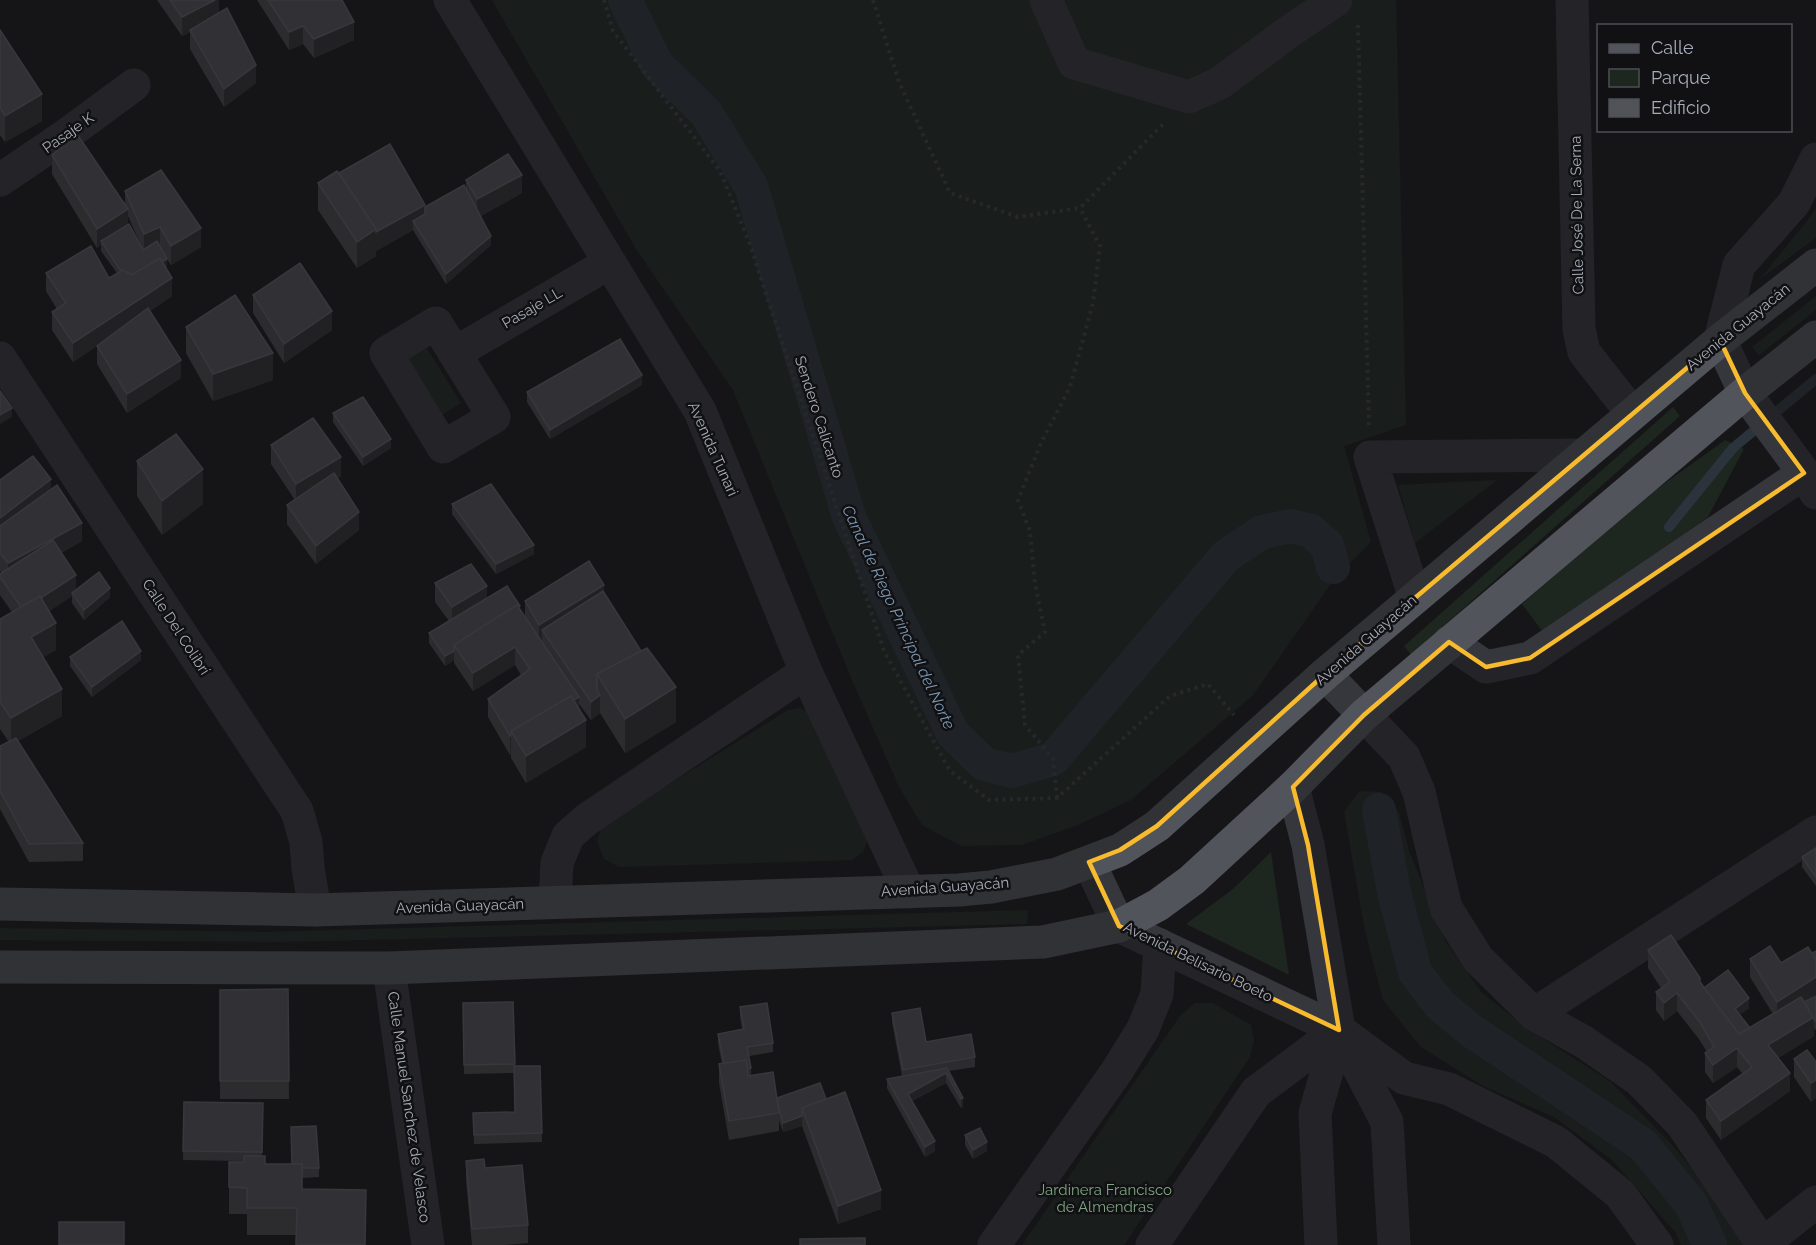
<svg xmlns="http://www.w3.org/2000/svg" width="1816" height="1245" font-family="Raleway,sans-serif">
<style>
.green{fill:#1d261f}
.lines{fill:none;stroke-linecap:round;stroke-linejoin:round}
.stream{stroke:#2b343c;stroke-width:10}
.canal{stroke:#2b343c;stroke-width:34}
.path{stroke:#3c3e44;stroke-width:4;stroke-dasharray:3 4.5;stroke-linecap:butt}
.minor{stroke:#36373d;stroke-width:33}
.major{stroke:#52545c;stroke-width:33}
.wall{fill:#47484d;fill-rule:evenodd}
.shaded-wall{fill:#2f3033}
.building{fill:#525359;stroke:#5f6168;stroke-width:1.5}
.marked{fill:none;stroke:#f8bb2e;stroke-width:4.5;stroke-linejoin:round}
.labels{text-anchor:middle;stroke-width:5;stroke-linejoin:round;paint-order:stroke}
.street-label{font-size:15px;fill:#a7acb8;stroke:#111113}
.park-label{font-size:15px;fill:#7ea481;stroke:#111113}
.water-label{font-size:16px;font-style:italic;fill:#7d98b4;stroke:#111113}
</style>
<rect width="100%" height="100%" fill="#161618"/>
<g class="green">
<path d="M 492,0 L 1396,0 L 1406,425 L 1344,446 L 1371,542 L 1335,578 L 1253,695 L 1131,800 L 1078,825 L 1022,845 L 961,846 L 922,825 L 899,787 L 849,673 L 733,390 L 636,249 Z"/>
<path d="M 1816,208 L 1816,238 L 1761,278 L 1810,217 Z"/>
<path d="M 1816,296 L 1816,310 L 1759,355 L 1752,347 Z"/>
<path d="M 426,347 L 461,403 L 440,416 L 405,360 Z"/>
<path d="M 1673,407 L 1680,416 L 1411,655 L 1404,646 Z"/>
<path d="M 1725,440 L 1744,449 L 1708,517 L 1672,549 L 1542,631 L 1522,604 L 1643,499 Z"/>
<path d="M 1497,480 L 1415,543 L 1398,485 Z"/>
<path d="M 800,708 L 810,713 L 868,839 L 863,852 L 852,860 L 619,867 L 604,859 L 597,841 L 602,826 L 788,710 Z"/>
<path d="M 1360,791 L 1381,792 L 1399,812 L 1409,851 L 1446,942 L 1482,993 L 1528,1029 L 1611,1082 L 1673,1146 L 1722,1204 L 1743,1245 L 1681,1245 L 1676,1233 L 1612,1160 L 1554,1117 L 1483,1086 L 1421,1047 L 1383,1000 L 1365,931 L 1344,812 Z"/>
<path d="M 1271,852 L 1289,975 L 1186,924 L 1233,889 Z"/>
<path d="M 1028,910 L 1027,924 L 279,942 L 0,940 L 0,928 L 266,932 Z"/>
<path d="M 1195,1003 L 1213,1003 L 1251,1025 L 1254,1040 L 1250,1057 L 1124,1245 L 1022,1245 L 1180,1016 Z"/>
</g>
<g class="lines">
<path class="stream" d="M 1669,527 L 1733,448 L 1816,379"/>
<g class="canal">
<path d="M 625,0 L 657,65 L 706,113 L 751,186 L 849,517 L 953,734 L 984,764 L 1012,771 L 1053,759 L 1226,556 L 1262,532 L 1291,526 L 1311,531 L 1327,545 L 1333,567"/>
<path d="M 1379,810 L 1394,892 L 1415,972 L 1440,1005 L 1473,1032 L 1643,1145 L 1691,1204 L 1710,1245"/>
</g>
<g class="path">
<path d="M 604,0 L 613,31 L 720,171 L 749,242 L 884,651 L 950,771 L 989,800 L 1057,798 L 1170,696 L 1208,684 L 1234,715"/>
<path d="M 873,0 L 899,82 L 950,193 L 1018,217 L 1080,208 L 1163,124"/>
<path d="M 1358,25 L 1369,425"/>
<path d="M 1057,798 L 1053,759 L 1025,725 L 1018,655 L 1045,632 L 1035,584 L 1030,531 L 1018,500 L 1041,443 L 1070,387 L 1093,303 L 1100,246 L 1080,208"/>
</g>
<g class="minor">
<path d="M 450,0 L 700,411 L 806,672 L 909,892"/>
<path d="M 1046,0 L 1074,63 L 1189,97 L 1220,83 L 1290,31 L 1336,0"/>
<path d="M 1572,0 L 1579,329 L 1584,352 L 1632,413"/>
<path d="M 1816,159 L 1794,203 L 1739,265 L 1720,340 L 1745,393 L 1804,473 L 1816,493"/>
<path d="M 0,180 L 62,138 L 134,85"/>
<path d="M 436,323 L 494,417 L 443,447 L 386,353 Z"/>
<path d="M 455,353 L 609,263"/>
<path d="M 0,358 L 297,811 L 306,842 L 308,868 L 315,910"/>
<path d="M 1415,598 L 1370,457 L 1584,455"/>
<path d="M 1449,642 L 1486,667 L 1530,658 L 1804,473"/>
<path d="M 1325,674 L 1404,757 L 1419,792 L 1446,908 L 1478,959 L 1534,1014 L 1584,1042 L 1639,1080 L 1682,1124 L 1763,1245"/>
<path d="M 1293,787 L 1308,845 L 1339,1030 L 1387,1122 L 1394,1245"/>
<path d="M 1089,862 L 1119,926 L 1339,1030 L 1404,1078 L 1449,1089 L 1556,1142 L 1620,1194 L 1657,1245"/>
<path d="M 555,902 L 557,863 L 568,836 L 586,820 L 806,672"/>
<path d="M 389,968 L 428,1245"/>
<path d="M 1534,1014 L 1816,832"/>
<path d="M 1763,1244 L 1816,1202"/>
<path d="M 994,1245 L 1117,1071 L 1143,1029 L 1157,994 L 1160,945"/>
<path d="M 1152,1245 L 1256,1092 L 1339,1030"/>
<path d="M 1321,1245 L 1315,1113 L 1339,1030"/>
</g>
<g class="major">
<path d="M 0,904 L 315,910 L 959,890 L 991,887 L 1057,874 L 1120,850 L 1157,826 L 1325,674 L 1720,340 L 1816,265"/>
<path d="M 0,967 L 389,968 L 1043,942 L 1119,926 L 1158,905 L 1192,880 L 1293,787 L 1364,715 L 1745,393 L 1816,337"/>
</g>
</g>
<g class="wall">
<path d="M 157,0 L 219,0 L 219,13 L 256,83 L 224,107 L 190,49 L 190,32 L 182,36 Z"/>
<path d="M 257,0 L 342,0 L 354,40 L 314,58 L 303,44 L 289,50 Z"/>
<path d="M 0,30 L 42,121 L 5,142 L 0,135 Z"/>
<path d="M 52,155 L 125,205 L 125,191 L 201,247 L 171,265 L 167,259 L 167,269 L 172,296 L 150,311 L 181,378 L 127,413 L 97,364 L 97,346 L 98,345 L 73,362 L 52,330 L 52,312 L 57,309 L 46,291 L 46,273 L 109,278 L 117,273 L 101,251 L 101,245 L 97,248 L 52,174 ZM 128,216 L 143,250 L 128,224 Z"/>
<path d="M 339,173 L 425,207 L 466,189 L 466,180 L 522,193 L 481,216 L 491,245 L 446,284 L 413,230 L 376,251 L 376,256 L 357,268 L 318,210 L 318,183 Z"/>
<path d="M 253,295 L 332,330 L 284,363 L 253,313 Z"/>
<path d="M 186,327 L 273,380 L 213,401 L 186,353 Z"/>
<path d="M 642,385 L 550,439 L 527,402 L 527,392 Z"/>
<path d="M 333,413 L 391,448 L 363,466 L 333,422 Z"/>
<path d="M 271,445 L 341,476 L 337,478 L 359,530 L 316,564 L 287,524 L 287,505 L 295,500 L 271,464 Z"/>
<path d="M 137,461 L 203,504 L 162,535 L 137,496 Z"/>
<path d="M 0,480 L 51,490 L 82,541 L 61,553 L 76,590 L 110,597 L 84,620 L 72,603 L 72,596 L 49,611 L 56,650 L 43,657 L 62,716 L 18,741 L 83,843 L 83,861 L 29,862 L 0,809 L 0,746 L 9,742 L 0,729 L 0,619 L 12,612 L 0,595 L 0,574 L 2,573 L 0,571 Z"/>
<path d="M 452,504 L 534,554 L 496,574 L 452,514 Z"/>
<path d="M 435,583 L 520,609 L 525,617 L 525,601 L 604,592 L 676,722 L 625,753 L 600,713 L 591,720 L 579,704 L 579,710 L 586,747 L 526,783 L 511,758 L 511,754 L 510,755 L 488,717 L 488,699 L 521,675 L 515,665 L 473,691 L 454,663 L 454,660 L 445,666 L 429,643 L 429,633 L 449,621 L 435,602 Z"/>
<path d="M 70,657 L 141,660 L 92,697 L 70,666 Z"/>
<path d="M 1816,848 L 1816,886 L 1802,867 L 1802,857 Z"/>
<path d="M 1648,950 L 1700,982 L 1704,988 L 1749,1008 L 1739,1015 L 1750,1028 L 1773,1014 L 1750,977 L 1750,959 L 1805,1002 L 1816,996 L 1816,1029 L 1815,1030 L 1814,1028 L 1814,1036 L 1778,1058 L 1790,1091 L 1721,1140 L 1706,1118 L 1706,1100 L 1743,1074 L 1737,1067 L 1713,1083 L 1705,1072 L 1705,1053 L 1707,1052 L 1699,1039 L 1677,1011 L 1664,1021 L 1656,1010 L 1656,992 L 1661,988 L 1648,968 Z"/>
<path d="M 288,989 L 289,1099 L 220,1099 L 220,990 Z"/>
<path d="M 513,1002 L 515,1066 L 540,1066 L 542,1142 L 474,1144 L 473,1113 L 515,1112 L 514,1073 L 464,1074 L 463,1003 Z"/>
<path d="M 740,1007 L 773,1043 L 773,1052 L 749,1056 L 751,1068 L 751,1076 L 777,1098 L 826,1099 L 881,1209 L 838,1224 L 802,1126 L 783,1132 L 779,1120 L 779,1131 L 729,1140 L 719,1083 L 719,1064 L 722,1064 L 718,1043 L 718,1034 L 742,1029 L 740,1016 Z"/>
<path d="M 892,1013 L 926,1042 L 975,1057 L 975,1067 L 949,1071 L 963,1098 L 963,1107 L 961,1108 L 946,1083 L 912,1101 L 935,1151 L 925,1157 L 887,1088 L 887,1079 L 902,1076 L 892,1022 Z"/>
<path d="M 1794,1059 L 1816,1062 L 1816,1098 L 1811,1102 L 1794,1077 Z"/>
<path d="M 184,1102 L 263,1103 L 262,1156 L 265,1164 L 319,1168 L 319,1177 L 302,1178 L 296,1235 L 247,1235 L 247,1214 L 229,1214 L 229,1162 L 244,1162 L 244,1161 L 183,1160 Z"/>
<path d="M 965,1135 L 987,1151 L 973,1159 L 965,1145 Z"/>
<path d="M 466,1161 L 485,1168 L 528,1225 L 528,1243 L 505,1245 L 472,1245 L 466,1180 Z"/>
</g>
<g class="shaded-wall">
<path d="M 215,0 L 219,0 L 219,16 L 190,30 L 190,32 L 182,36 L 182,17 Z"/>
<path d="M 354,22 L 354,40 L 314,58 L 314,39 Z"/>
<path d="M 303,26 L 303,44 L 289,50 L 289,32 Z"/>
<path d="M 256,65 L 256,83 L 224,107 L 224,89 Z"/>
<path d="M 42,94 L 42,121 L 5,142 L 5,116 Z"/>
<path d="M 522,175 L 522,193 L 477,218 L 477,199 Z"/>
<path d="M 425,205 L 425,223 L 413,221 L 413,230 L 376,251 L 376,256 L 357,268 L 357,242 L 376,229 Z"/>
<path d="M 128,209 L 128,228 L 101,241 L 101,245 L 97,248 L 97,229 Z"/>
<path d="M 160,227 L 160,246 L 144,252 L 144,234 Z"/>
<path d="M 201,228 L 201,247 L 171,265 L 171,246 Z"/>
<path d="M 491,236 L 491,245 L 446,284 L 446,274 Z"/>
<path d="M 167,259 L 167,268 L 129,291 L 129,282 Z"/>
<path d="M 172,278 L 172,296 L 73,362 L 73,343 Z"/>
<path d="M 332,311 L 332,330 L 284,363 L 284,344 Z"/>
<path d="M 273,353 L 273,380 L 213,401 L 213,374 Z"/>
<path d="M 181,360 L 181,378 L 127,413 L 127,394 Z"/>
<path d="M 642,375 L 642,385 L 550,439 L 550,430 Z"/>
<path d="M 12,408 L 12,417 L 0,424 L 0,415 Z"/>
<path d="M 391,439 L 391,448 L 363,466 L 363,457 Z"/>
<path d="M 341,457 L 341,476 L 296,502 L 296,484 Z"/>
<path d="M 203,469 L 203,504 L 162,535 L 162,501 Z"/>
<path d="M 51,479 L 51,497 L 0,536 L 0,518 Z"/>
<path d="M 359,512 L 359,530 L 316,564 L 316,546 Z"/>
<path d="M 82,523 L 82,541 L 8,581 L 8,563 Z"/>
<path d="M 534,545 L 534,554 L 496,574 L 496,564 Z"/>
<path d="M 76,575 L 76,593 L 72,593 L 72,596 L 23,629 L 23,610 Z"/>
<path d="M 604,585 L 604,603 L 542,630 L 542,642 L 539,644 L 539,625 Z"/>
<path d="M 487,586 L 487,604 L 452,626 L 452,607 Z"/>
<path d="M 110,588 L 110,597 L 84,620 L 84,610 Z"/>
<path d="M 56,623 L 56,650 L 31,664 L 31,637 Z"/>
<path d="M 515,647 L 515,665 L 473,691 L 473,673 Z"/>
<path d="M 141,651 L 141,660 L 92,697 L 92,687 Z"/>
<path d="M 454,651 L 454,660 L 445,666 L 445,656 Z"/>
<path d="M 676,687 L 676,722 L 625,753 L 625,719 Z"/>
<path d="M 62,689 L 62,716 L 11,745 L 11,718 Z"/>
<path d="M 600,695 L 600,713 L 591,720 L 591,702 Z"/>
<path d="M 579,697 L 579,715 L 513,734 Z"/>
<path d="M 586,720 L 586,747 L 526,783 L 526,756 Z"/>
<path d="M 511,735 L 511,754 L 510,755 L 510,736 Z"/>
<path d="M 1816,977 L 1816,995 L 1777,1020 L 1777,1002 Z"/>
<path d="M 1677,993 L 1677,1011 L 1664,1021 L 1664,1003 Z"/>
<path d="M 1749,998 L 1749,1008 L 1735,1018 L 1735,1009 Z"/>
<path d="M 1814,1017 L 1814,1036 L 1768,1064 L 1768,1045 Z"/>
<path d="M 1737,1048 L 1737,1067 L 1713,1083 L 1713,1065 Z"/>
<path d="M 946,1073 L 946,1083 L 908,1103 L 908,1094 Z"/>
<path d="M 1790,1073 L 1790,1091 L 1721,1140 L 1721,1121 Z"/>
<path d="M 1816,1080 L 1816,1098 L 1811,1102 L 1811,1083 Z"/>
<path d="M 963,1098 L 963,1107 L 961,1108 L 961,1099 Z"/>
<path d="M 802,1116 L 802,1126 L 783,1132 L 783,1123 Z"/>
<path d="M 935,1141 L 935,1151 L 925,1157 L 925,1147 Z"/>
<path d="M 987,1142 L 987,1151 L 973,1159 L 973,1150 Z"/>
<path d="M 881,1190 L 881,1209 L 838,1224 L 838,1206 Z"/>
</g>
<g class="building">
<path d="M 170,0 L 215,0 L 182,17 Z"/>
<path d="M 268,0 L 342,0 L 354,22 L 314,39 L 303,26 L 289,32 Z"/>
<path d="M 227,8 L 256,65 L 224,89 L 190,30 Z"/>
<path d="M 0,30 L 42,94 L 5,116 L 0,108 Z"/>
<path d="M 77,134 L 128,209 L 97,229 L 52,155 Z"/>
<path d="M 390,144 L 425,205 L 376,232 L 376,229 L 339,173 Z"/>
<path d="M 508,154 L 522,175 L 477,199 L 466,180 Z"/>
<path d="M 161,170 L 201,228 L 171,246 L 160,227 L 144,234 L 125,191 Z"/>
<path d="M 337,171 L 376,229 L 357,242 L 318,183 Z"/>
<path d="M 464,185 L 491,236 L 446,274 L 413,221 L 425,214 L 425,207 Z"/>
<path d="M 129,224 L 143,250 L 157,241 L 167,259 L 162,262 L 160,258 L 132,275 L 123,270 L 121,271 L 101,241 Z"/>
<path d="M 91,246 L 109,278 L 123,270 L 132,275 L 160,258 L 172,278 L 73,343 L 52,312 L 66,303 L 46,273 Z"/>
<path d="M 300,263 L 332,311 L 284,344 L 253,295 Z"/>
<path d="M 235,295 L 273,353 L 213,374 L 186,327 Z"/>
<path d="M 148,308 L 181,360 L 127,394 L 97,346 Z"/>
<path d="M 620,339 L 642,375 L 550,430 L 527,392 Z"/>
<path d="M 0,391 L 12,408 L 0,415 Z"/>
<path d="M 363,397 L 391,439 L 363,457 L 333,413 Z"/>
<path d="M 313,418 L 341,457 L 296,484 L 271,445 Z"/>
<path d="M 176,434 L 203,469 L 162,501 L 137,461 Z"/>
<path d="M 33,456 L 51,479 L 0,518 L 0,480 Z"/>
<path d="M 334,473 L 359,512 L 316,546 L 287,505 Z"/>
<path d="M 491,484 L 534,545 L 496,564 L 452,504 Z"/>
<path d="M 57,485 L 82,523 L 8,563 L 0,553 L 0,526 Z"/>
<path d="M 53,540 L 76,575 L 41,598 L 40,596 L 21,607 L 0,577 L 0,574 Z"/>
<path d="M 589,561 L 604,585 L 539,625 L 525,601 Z"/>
<path d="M 471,564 L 487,586 L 452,607 L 435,583 Z"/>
<path d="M 99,572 L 110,588 L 84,610 L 72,593 Z"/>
<path d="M 507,586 L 520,606 L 519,607 L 517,605 L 454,645 L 454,651 L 445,656 L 429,633 Z"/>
<path d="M 603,591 L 641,651 L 597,674 L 597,691 L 600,695 L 591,702 L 542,630 Z"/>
<path d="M 40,596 L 56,623 L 31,637 L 62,689 L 11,718 L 0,702 L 0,619 Z"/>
<path d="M 517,605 L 579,697 L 574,700 L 571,696 L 511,731 L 511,735 L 510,736 L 488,699 L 530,669 L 515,647 L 473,673 L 454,645 Z"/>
<path d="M 122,621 L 141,651 L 92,687 L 70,657 Z"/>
<path d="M 647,648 L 676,687 L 625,719 L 597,674 Z"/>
<path d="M 571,696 L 586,720 L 526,756 L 511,731 Z"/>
<path d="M 16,738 L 83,843 L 29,844 L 0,791 L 0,746 Z"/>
<path d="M 1816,848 L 1816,877 L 1802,857 Z"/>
<path d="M 1671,935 L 1700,978 L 1700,982 L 1739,1034 L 1801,997 L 1814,1017 L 1768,1045 L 1790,1073 L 1721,1121 L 1706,1100 L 1752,1067 L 1737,1048 L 1713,1065 L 1705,1053 L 1714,1047 L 1699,1021 L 1677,993 L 1664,1003 L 1656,992 L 1670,982 L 1648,950 Z"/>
<path d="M 1770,946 L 1781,963 L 1808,947 L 1816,960 L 1816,977 L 1777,1002 L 1750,959 Z"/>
<path d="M 1816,951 L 1816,960 L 1812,953 Z"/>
<path d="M 1728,970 L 1749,998 L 1735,1009 L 1750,1028 L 1739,1034 L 1704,988 Z"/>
<path d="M 288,989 L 289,1081 L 220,1081 L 220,990 Z"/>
<path d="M 1816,996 L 1816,1020 L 1815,1021 L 1804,1002 Z"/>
<path d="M 513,1002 L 515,1064 L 464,1065 L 463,1003 Z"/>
<path d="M 767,1003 L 773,1043 L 747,1047 L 751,1068 L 747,1069 L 746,1060 L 724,1064 L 718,1034 L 744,1029 L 740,1007 Z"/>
<path d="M 920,1008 L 926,1042 L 971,1034 L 975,1057 L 903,1070 L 892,1013 Z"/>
<path d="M 1807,1050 L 1816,1062 L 1816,1080 L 1811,1083 L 1794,1059 Z"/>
<path d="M 746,1060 L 748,1076 L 773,1072 L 779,1113 L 729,1121 L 719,1064 Z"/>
<path d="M 514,1066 L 540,1066 L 542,1133 L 474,1135 L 473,1113 L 515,1112 Z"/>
<path d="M 947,1068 L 963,1098 L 961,1099 L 946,1073 L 908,1094 L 935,1141 L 925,1147 L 887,1079 Z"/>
<path d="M 820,1083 L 826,1099 L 802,1108 L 802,1116 L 783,1123 L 779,1109 L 777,1098 Z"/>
<path d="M 845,1092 L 881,1190 L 838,1206 L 802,1108 Z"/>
<path d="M 184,1102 L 263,1103 L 262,1152 L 183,1151 Z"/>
<path d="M 316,1126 L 319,1168 L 302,1168 L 302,1164 L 292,1164 L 291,1127 Z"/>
<path d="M 980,1128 L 987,1142 L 973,1150 L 965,1135 Z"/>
<path d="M 244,1156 L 265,1156 L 265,1164 L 302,1164 L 302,1189 L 366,1190 L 365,1245 L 296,1245 L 297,1208 L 247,1208 L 247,1188 L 229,1187 L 229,1162 L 244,1162 Z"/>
<path d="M 484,1159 L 485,1168 L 522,1165 L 528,1225 L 472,1229 L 466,1161 Z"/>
<rect x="59" y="1222" width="65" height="23"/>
<path d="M 865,1238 L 865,1245 L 800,1245 L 800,1239 Z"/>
</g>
<path d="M0 0H1816V1245H0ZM 1720,340 L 1745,393 L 1804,473 L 1530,658 L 1486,667 L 1449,642 L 1364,715 L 1293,787 L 1308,845 L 1339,1030 L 1119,926 L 1089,862 L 1120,850 L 1157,826 L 1325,674 Z" fill="#161618" fill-opacity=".55" fill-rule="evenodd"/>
<path class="marked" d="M 1720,340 L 1745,393 L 1804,473 L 1530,658 L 1486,667 L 1449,642 L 1364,715 L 1293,787 L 1308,845 L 1339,1030 L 1119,926 L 1089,862 L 1120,850 L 1157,826 L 1325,674 Z"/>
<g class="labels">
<g class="street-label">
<text transform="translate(68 133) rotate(-35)" y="5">Pasaje K</text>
<text transform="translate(1577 215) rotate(-91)" y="5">Calle José De La Serna</text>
<text transform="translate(532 308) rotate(-30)" y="5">Pasaje LL</text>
<text transform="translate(1738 327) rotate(-39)" y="5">Avenida Guayacán</text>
<text transform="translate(819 417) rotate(72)" y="5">Sendero Calicanto</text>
<text transform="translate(713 449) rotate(66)" y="5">Avenida Tunari</text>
<text transform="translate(176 627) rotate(57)" y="5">Calle Del Colibrí</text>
<text transform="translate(1366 640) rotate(-41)" y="5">Avenida Guayacán</text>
<text transform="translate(945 887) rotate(-4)" y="5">Avenida Guayacán</text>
<text transform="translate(460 906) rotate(-2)" y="5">Avenida Guayacán</text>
<text transform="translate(1198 962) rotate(26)" y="5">Avenida Belisario Boeto</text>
<text transform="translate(409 1107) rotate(82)" y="5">Calle Manuel Sanchez de Velasco</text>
</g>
<g class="park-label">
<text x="1105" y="1195">Jardinera Francisco<tspan x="1105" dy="17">de Almendras</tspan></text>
</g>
<g class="water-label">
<text transform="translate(899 617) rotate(65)" y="6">Canal de Riego Principal del Norte</text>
</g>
</g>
<rect x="1597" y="24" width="195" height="108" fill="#111113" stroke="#4d4f55" stroke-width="1.5"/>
<rect x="1609" y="44" width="30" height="9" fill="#52545c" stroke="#4d4f55" stroke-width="1.5"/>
<text x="1651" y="54" font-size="18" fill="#a7acb8">Calle</text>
<rect x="1609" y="69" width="30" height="18" fill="#1d261f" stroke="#4d4f55" stroke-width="1.5"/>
<text x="1651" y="84" font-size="18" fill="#a7acb8">Parque</text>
<rect x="1609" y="99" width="30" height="18" fill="#525359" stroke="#4d4f55" stroke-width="1.5"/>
<text x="1651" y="114" font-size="18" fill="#a7acb8">Edificio</text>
</svg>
